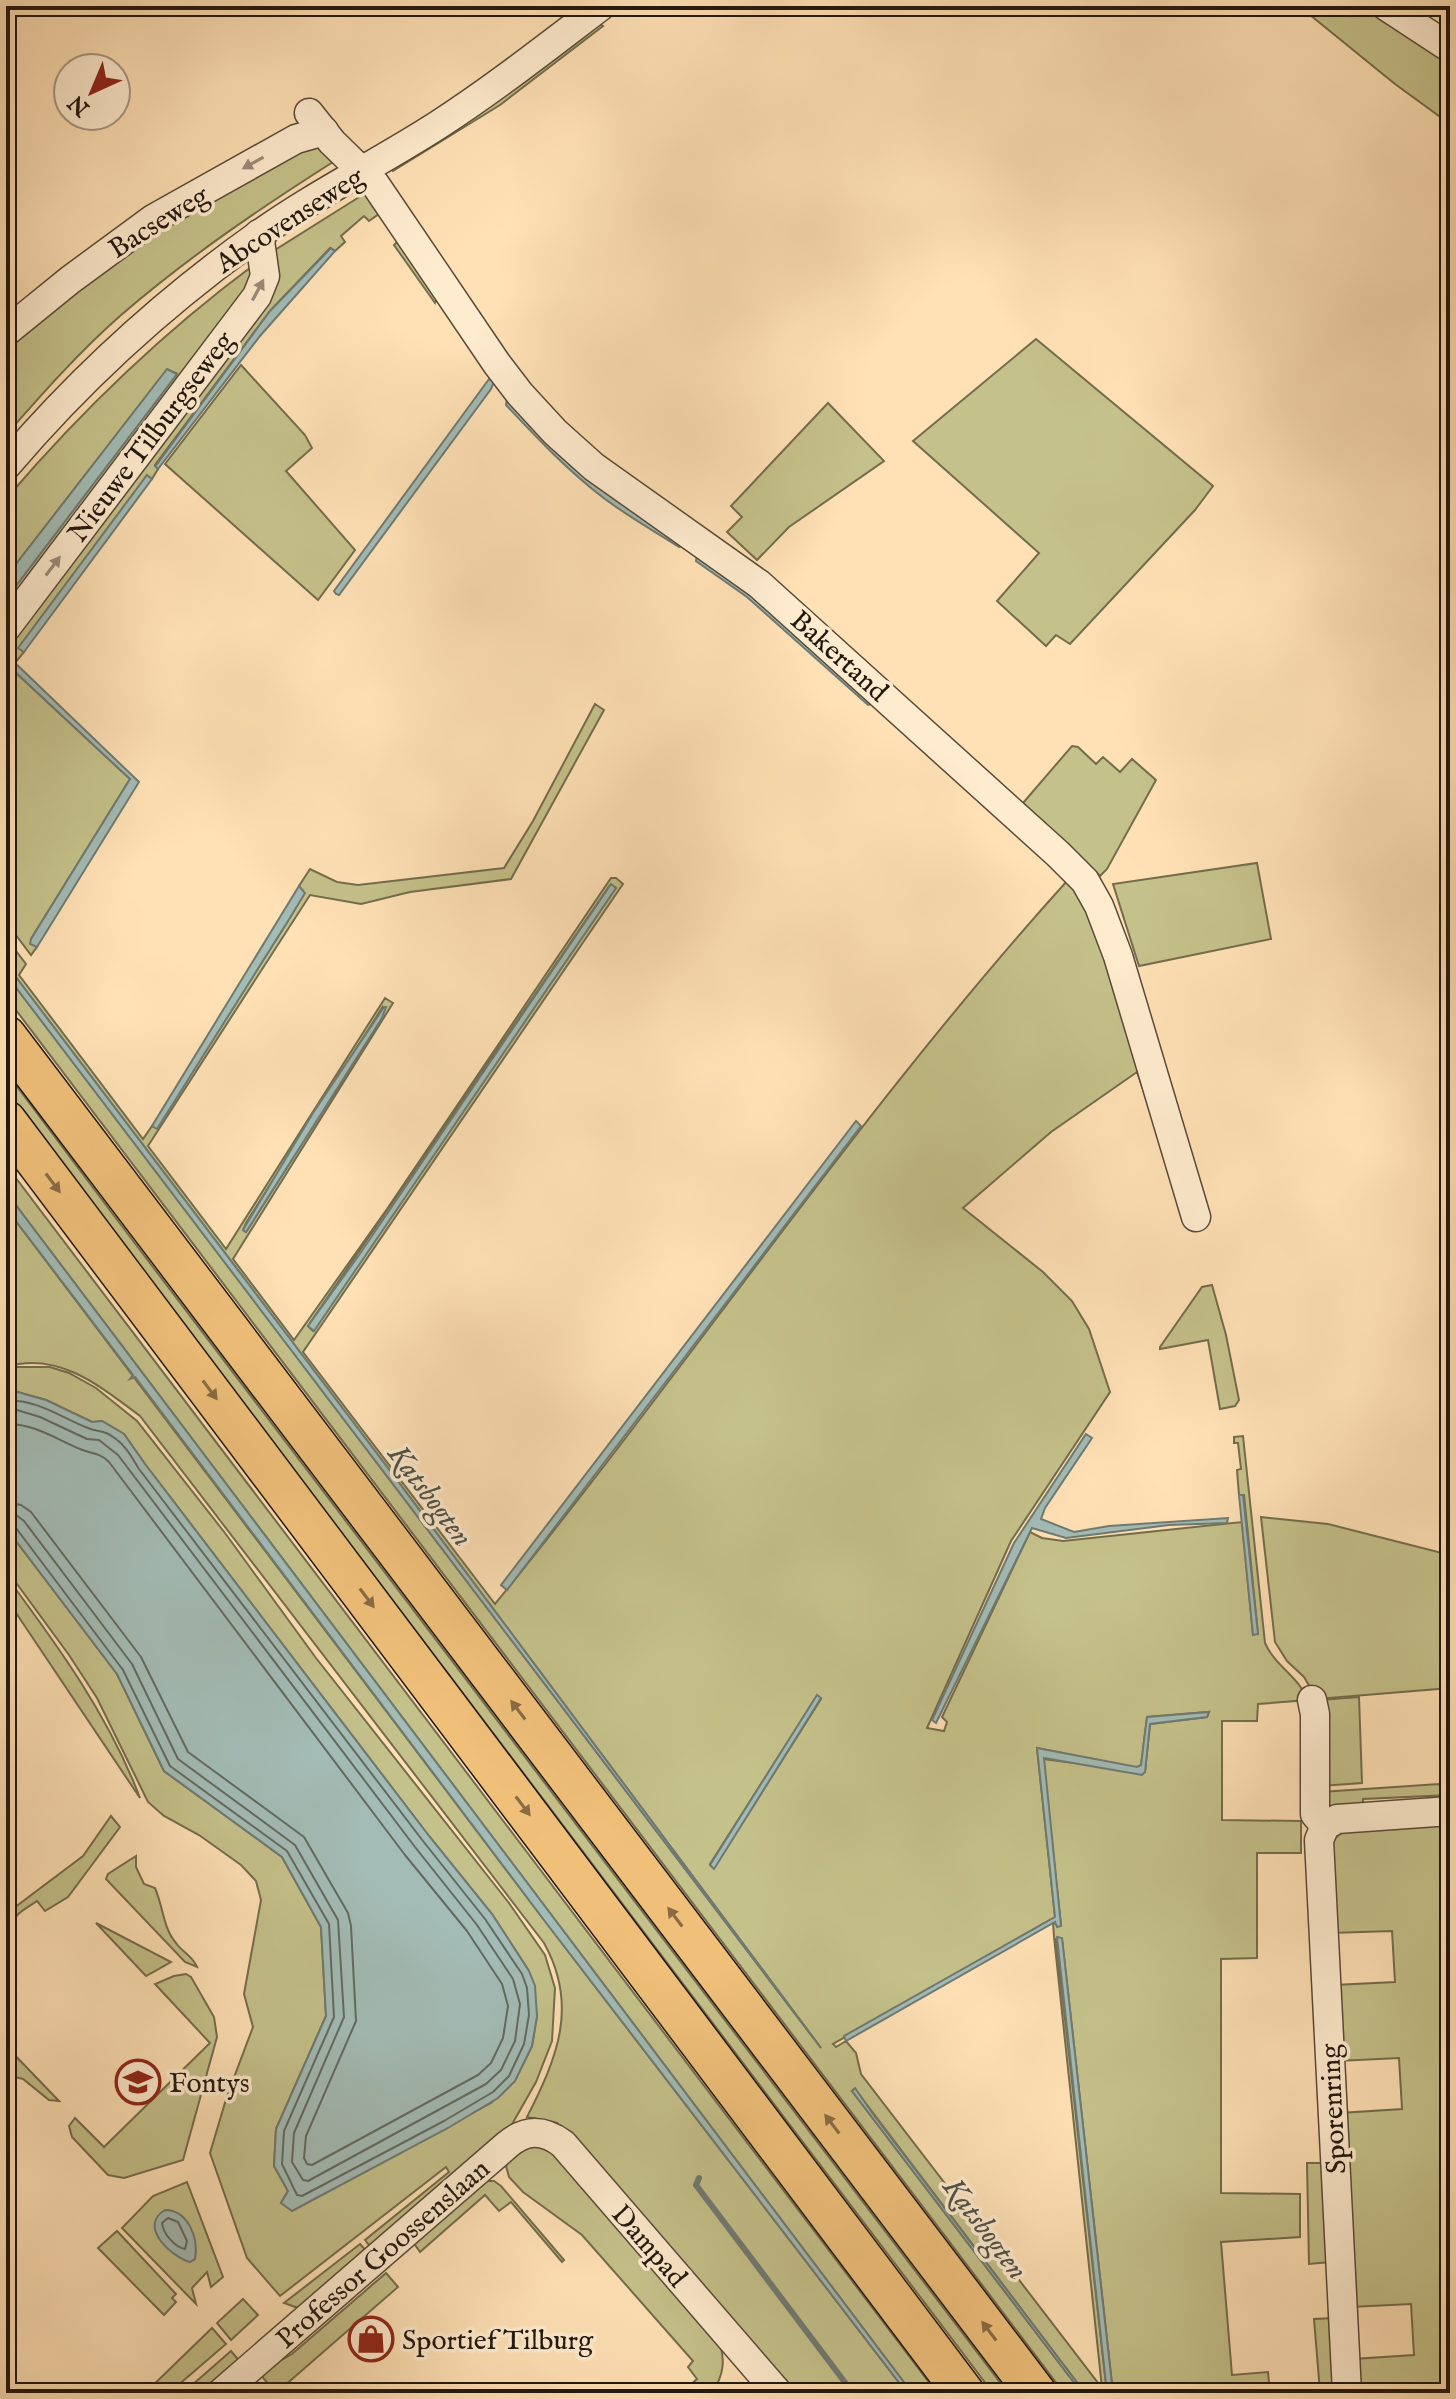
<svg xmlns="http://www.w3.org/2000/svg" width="1456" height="2399" font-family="'IM FELL English',serif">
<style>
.green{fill:#c5c18a;stroke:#746c4c;stroke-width:2;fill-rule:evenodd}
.water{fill:#a3bcb6;stroke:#6f7a73;stroke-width:2}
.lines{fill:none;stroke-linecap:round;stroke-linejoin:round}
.shore{stroke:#626a62;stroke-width:2}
.stream{stroke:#6f7a73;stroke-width:6}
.minor-casing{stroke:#594a38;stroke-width:31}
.highway-casing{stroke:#22170f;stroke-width:43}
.minor{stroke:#ffeccf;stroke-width:28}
.highway{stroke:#f0c07a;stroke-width:40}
.oneway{fill:#9c8c79}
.oneway2{fill:#896c44}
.labels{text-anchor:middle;stroke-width:7;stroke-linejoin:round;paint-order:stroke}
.street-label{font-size:28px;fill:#22170f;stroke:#ffeccf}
.poi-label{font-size:28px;fill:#22170f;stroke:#ffeccf;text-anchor:start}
.water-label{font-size:30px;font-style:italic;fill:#4f5149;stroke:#ffeccf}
</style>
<rect width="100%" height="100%" fill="#ffe1b5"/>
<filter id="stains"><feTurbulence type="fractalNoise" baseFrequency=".0025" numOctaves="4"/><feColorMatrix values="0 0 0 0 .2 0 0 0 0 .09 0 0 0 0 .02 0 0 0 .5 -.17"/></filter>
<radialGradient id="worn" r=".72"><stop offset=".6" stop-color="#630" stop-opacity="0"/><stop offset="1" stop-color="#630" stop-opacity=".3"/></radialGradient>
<g class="green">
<path d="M 1299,6 L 1366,6 L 1450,64 L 1450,124 L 1395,84 Z"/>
<path d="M 596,21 L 603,26 L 500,105 L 393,171 L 389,165 Z"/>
<path d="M 315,142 L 333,162 C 259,209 187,258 120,316 C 79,352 42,394 6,435 L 6,339 L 124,247 Z"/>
<path d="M 364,194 L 376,199 L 440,290 L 435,303 L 394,245 L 398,241 L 379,214 L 369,221 L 364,216 L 341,236 L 345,242 L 335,251 L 330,248 L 270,311 L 155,465 L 158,469 L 152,479 L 147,476 L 19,648 L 24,652 L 15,663 L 11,660 L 6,665 L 6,636 L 275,250 Z"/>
<path d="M 255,264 L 258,272 L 6,621 L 6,599 L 176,373 L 167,370 L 6,577 L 6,499 C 81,411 162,333 255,264 Z"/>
<path d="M 1036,339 L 1213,486 L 1195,510 L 1070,644 L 1056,635 L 1046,646 L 997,601 L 1039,553 L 913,441 Z"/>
<path d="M 241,365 L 305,435 L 312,448 L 286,471 L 355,550 L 318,600 L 165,464 Z"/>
<path d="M 828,403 L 884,461 L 789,527 L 757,560 L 727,532 L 742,517 L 731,506 Z"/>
<path d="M 13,670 L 130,779 L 31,939 L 37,947 L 31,955 L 6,922 L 6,679 Z"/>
<path d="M 595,704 L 604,710 L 511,879 L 410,892 L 361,904 L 310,895 L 148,1146 L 226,1249 L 385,998 L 393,1003 L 233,1259 L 294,1340 L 387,1209 L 611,878 L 616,878 L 623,884 L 303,1352 L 495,1604 C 689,1366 861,1109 1067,881 L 1084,891 L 1176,1185 L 1137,1072 L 1051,1132 L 963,1208 L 1043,1272 L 1072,1301 L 1089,1329 L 1110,1392 L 1011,1541 L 927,1728 L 944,1731 L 947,1722 L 942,1717 L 1030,1532 L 1042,1538 L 1063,1541 L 1242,1522 L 1253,1634 L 1258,1634 L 1244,1495 L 1239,1495 L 1237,1470 L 1241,1469 L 1238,1443 L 1234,1443 L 1234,1437 L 1243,1436 L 1265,1643 C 1275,1666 1299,1677 1308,1700 L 1258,1704 L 1257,1721 L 1222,1721 L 1222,1820 L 1301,1821 L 1301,1853 L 1257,1853 L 1257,1958 L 1221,1959 L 1221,2193 L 1300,2194 L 1300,2237 L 1221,2242 L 1232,2375 L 1268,2372 L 1270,2393 L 1113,2393 L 1062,1939 L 1056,1939 L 1107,2393 L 1085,2393 L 855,2089 L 852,2091 L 1082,2393 L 1064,2393 L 6,997 L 6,974 L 821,2048 L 397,1480 L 6,964 L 6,938 L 26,964 L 19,975 L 143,1139 L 152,1126 L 157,1128 L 288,921 L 304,893 L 299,886 L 310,869 L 337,882 L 358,885 L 504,868 L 533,821 ZM 610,885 L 616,888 L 313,1331 L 308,1326 ZM 382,1008 L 382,1018 L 246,1232 L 243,1230 L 246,1223 ZM 817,1696 L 821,1699 L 714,1868 L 710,1864 ZM 1209,1712 L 1207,1717 L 1150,1724 L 1145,1772 L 1043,1759 L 1061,1925 L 1053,1923 L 1054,1937 L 1102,2388 L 861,2074 L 856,2053 L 846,2041 L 836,2047 L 833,2044 L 1055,1917 L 1037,1748 L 1137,1768 L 1141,1766 L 1147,1717 Z"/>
<path d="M 1072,746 L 1078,747 L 1096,764 L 1103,757 L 1120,772 L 1132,759 L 1156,780 L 1107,869 L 1100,876 L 1023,803 Z"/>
<path d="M 1257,863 L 1271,939 L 1139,966 L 1113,884 Z"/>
<path d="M 6,1072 L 121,1225 L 1008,2393 L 993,2393 L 6,1090 Z"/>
<path d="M 6,1165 L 937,2393 L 912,2393 L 6,1192 Z"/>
<path d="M 6,1208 L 544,1920 L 907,2393 L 793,2393 L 557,2123 L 527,2117 C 557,2058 579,2006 544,1943 L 140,1416 C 100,1386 58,1351 6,1367 Z"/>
<path d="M 1212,1285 L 1226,1335 L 1239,1400 L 1235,1406 L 1220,1409 L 1208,1340 L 1160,1349 L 1160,1347 L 1202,1287 Z"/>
<path d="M 17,1367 L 50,1367 L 69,1373 L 96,1388 L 137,1421 L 225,1533 L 316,1658 L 509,1903 L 545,1955 L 555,1988 L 552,2041 L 536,2082 L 511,2126 L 372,2249 L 365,2240 L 449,2172 L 446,2167 L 280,2296 L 247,2258 L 210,2153 L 227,2096 L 253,2027 L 244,1994 L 261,1900 L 256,1881 L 241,1865 L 199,1835 L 164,1816 L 148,1802 L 97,1698 L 69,1655 L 6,1569 L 6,1522 L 10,1533 L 117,1674 L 164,1771 L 282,1857 L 321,1927 L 326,2016 L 276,2129 L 274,2166 L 288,2191 L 281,2203 L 293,2210 L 491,2103 L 515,2081 L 532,2046 L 537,2016 L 529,1971 L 492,1914 L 429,1836 L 145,1464 L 124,1434 L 102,1421 L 92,1422 L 46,1400 L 14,1391 L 6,1395 L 6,1370 Z"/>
<path d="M 1261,1517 L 1328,1524 L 1450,1555 L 1450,1688 L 1317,1699 L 1304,1677 L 1287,1661 L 1275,1642 Z"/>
<path d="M 6,1576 C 58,1646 109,1716 140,1798 L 6,1598 Z"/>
<path d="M 1359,1697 L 1362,1783 L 1321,1786 L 1321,1700 Z"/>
<path d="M 1439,1784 L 1450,1795 L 1363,1799 L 1363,1807 L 1321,1809 L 1321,1792 Z"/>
<path d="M 111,1816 L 120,1827 L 68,1897 L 45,1911 L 37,1901 C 26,1909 9,1915 13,1931 L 6,1933 L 6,1914 L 83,1856 Z"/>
<path d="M 1450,1820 L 1450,2393 L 1355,2393 L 1353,2359 L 1414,2355 L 1411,2304 L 1351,2307 L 1340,2113 L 1402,2109 L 1399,2058 L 1338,2061 L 1334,1985 L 1395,1982 L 1392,1931 L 1331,1933 L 1331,1843 L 1341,1832 Z"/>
<path d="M 136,1856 L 136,1867 L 144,1884 L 155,1888 C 163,1906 163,1928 176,1943 C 183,1953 192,1955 197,1967 L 185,1962 L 106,1879 L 108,1874 Z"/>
<path d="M 96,1923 L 171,1962 L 146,1976 Z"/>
<path d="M 186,1974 L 191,1977 L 214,2017 L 217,2037 L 183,2160 L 124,2178 L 108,2175 L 72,2137 L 69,2126 L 75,2118 L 104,2147 L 210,2043 L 155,1984 L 174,1976 Z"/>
<path d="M 6,2046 L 59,2101 L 49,2100 L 23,2079 L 6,2075 Z"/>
<path d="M 549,2146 L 718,2339 C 726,2359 724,2375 712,2393 L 681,2393 L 697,2379 L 688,2367 L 693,2361 L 582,2235 L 523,2192 L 509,2177 L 506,2166 C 517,2143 526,2147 549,2146 Z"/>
<path d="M 1307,2163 L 1325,2163 L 1330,2262 L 1309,2264 Z"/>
<path d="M 485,2181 L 494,2181 L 501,2186 L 564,2260 L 562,2262 L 511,2202 L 499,2211 L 485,2195 L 420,2252 L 413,2242 Z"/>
<path d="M 187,2182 L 223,2277 L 211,2287 L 207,2272 L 192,2288 L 196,2304 L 122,2228 L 153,2196 Z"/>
<path d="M 117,2231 L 176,2294 L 172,2298 L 176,2302 L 164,2315 L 98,2248 Z"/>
<path d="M 360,2244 L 368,2253 L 298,2308 L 284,2303 Z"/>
<path d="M 386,2273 L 398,2287 L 276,2393 L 259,2373 L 292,2354 Z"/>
<path d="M 243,2299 L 258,2315 L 231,2340 L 217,2323 Z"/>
<path d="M 1334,2318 L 1338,2391 L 1320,2392 L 1314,2319 Z"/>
<path d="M 212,2328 L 226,2344 L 169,2393 L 145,2393 Z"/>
<path d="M 231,2351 L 241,2363 L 207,2393 L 183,2393 Z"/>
</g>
<g class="water">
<path d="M 331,248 L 335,251 L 260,336 L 158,469 L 155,466 L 157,464 L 270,311 Z"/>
<path d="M 167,369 L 177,374 L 6,599 L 6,577 Z"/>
<path d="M 489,379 L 494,382 L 491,389 L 339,595 L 336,594 L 334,591 Z"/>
<path d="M 507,399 L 547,444 L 577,471 L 681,546 L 679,547 C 654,531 629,517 605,499 C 569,472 537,438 506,405 Z"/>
<path d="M 147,475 L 152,479 L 24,652 L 18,648 Z"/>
<path d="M 697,555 L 731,576 L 872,704 L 868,705 L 747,597 L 696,561 Z"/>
<path d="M 11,659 L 139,782 L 37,947 L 30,944 L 31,939 L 130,779 L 13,670 L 6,679 L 6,665 Z"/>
<path d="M 611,884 L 616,888 L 314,1331 L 308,1326 L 359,1255 Z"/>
<path d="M 299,886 L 305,893 L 288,921 L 157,1129 L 152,1126 Z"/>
<path d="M 6,964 L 397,1480 L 821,2048 L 8,977 Z"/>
<path d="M 384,1007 L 386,1007 L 382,1018 L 246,1232 L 243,1230 L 313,1113 Z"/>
<path d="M 856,1121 L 861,1126 L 507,1590 L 501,1585 Z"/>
<path d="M 6,1192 L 912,2393 L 907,2393 L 544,1920 L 135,1377 L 130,1379 L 133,1375 L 6,1208 Z"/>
<path d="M 14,1391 L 46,1400 L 92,1422 L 102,1421 L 124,1434 L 145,1464 L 429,1836 L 492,1914 L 529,1971 L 535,1986 L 537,2016 L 532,2046 L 515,2081 L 498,2098 L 448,2128 L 292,2211 L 281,2203 L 288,2191 L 274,2166 L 276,2129 L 326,2016 L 321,1927 L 282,1857 L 164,1771 L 117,1674 L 10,1533 L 6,1522 L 6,1395 Z"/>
<path d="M 1086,1434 L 1092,1438 L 1045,1508 L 1041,1519 L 1074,1532 L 1109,1526 L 1228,1518 L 1227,1523 L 1169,1525 L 1066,1538 L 1032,1528 L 936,1723 L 932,1720 L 1014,1543 Z"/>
<path d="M 1239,1495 L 1243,1495 L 1258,1634 L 1253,1635 Z"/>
<path d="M 817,1695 L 821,1698 L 714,1869 L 710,1865 Z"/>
<path d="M 1209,1712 L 1207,1717 L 1150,1724 L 1145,1772 L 1142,1775 L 1044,1758 L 1061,1926 L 1057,1927 L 1055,1922 L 846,2041 L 844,2036 L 1055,1917 L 1037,1748 L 1137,1767 L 1141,1765 L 1147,1717 Z"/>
<path d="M 1057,1937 L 1062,1938 L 1113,2393 L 1107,2393 Z"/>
<path d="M 855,2088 L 873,2114 L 1085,2393 L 1082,2393 L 852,2091 Z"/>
<path d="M 165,2210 C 188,2210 199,2238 195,2259 L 190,2262 C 170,2256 138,2226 165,2210 Z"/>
</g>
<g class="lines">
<g class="shore">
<path d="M 6,1401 C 35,1398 62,1418 88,1428 C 100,1433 103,1429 116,1439 C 127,1447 132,1458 139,1469 L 423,1841 L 485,1919 L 522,1974 L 527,1988 L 529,2015 L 524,2044 L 509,2076 L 493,2092 L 444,2121 L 302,2196 L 297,2195 L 282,2164 L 284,2131 L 334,2017 L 329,1924 L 287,1851 L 170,1766 L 123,1670 L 16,1528 L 6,1524"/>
<path d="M 6,1412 L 17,1410 L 40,1417 L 87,1439 L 99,1440 L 118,1455 L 415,1847 L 477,1925 L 513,1979 L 520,2004 L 515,2041 L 501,2070 L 486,2084 L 308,2181 L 303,2180 L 292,2162 L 294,2133 L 344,2017 L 338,1920 L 295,1845 L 178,1759 L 132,1664 L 24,1521 L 16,1515 L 6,1514"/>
<path d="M 6,1424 C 33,1423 56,1439 80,1449 C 91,1454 99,1452 109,1462 L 405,1855 L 467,1931 L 502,1984 L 508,2006 L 503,2038 L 491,2063 L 478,2075 L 312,2165 L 307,2164 L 304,2158 L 306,2136 L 356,2021 L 351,1926 L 348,1913 L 304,1837 L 188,1752 L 141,1657 L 31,1512 L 21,1505 L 6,1502"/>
<path d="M 168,2218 L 178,2222 L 187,2241 L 185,2249 C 175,2247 163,2234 162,2223 Z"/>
</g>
<path class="stream" d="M 699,2178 L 696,2185 L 853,2393"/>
<g class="minor-casing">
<g id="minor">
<path d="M 1386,6 L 1450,48"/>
<path d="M 309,113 L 332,142 L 375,184 L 497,364 L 520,394 L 555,432 L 594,467 L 759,584 L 1058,854 L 1085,881 L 1099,906 L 1118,956 L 1196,1217"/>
<path d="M 6,332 L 70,280 L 153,219 L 296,139 L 324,131"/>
<path d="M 6,466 C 80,379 163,303 257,236 C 314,195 379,163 438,125 C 495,88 547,47 601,6"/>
<path d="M 6,628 L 257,296 L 265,276 L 259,234"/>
<path d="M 1312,1700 L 1315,1714 L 1315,1814 L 1325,1826"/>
<path d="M 221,2393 L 507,2145 C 526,2129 543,2129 563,2144 L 778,2393"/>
<path d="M 1347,2393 L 1319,1840 L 1325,1826 L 1337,1819 L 1450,1811"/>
</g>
</g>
<g class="highway-casing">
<g id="highway">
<path d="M 6,1036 L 1036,2393"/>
<path d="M 6,1121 L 964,2393"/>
</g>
</g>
<use href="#minor" class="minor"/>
<use href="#highway" class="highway"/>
</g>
<defs><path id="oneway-solid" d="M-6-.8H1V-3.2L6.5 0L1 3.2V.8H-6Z" transform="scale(2)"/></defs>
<g class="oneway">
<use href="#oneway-solid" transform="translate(253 163) rotate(151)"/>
<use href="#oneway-solid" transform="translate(258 290) rotate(-62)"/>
<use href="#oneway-solid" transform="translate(53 566) rotate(-53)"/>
</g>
<g class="oneway2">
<use href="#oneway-solid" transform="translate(53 1183) rotate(53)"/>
<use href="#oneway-solid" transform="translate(210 1390) rotate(53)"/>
<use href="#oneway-solid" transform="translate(367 1598) rotate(53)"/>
<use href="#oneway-solid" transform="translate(518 1710) rotate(-127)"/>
<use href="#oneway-solid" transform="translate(523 1806) rotate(53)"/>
<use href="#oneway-solid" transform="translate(675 1917) rotate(-127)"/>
<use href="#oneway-solid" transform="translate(832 2124) rotate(-127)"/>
<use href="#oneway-solid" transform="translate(989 2331) rotate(-127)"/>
</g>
<defs>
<g id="university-ring" transform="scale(2.3)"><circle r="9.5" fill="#ffeccf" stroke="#8f2418" stroke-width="1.5"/><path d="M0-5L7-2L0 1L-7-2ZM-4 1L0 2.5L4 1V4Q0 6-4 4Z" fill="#8f2418"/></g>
<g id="shop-ring" transform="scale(2.3)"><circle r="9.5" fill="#ffeccf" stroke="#8f2418" stroke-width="1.5"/><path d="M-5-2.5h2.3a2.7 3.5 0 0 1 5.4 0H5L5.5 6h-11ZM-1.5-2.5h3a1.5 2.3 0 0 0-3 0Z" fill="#8f2418"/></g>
</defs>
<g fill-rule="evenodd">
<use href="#university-ring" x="138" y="2082"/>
<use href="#shop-ring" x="371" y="2339"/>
</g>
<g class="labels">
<g class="street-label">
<text transform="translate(289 219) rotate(-33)" y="10">Abcovenseweg</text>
<text transform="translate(158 221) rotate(-32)" y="10">Bacseweg</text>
<text transform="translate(150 436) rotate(-53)" y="10">Nieuwe Tilburgseweg</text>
<text transform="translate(840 655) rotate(42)" y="10">Bakertand</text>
<text transform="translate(1332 2109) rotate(-93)" y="10">Sporenring</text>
<text transform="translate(650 2245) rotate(49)" y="10">Dampad</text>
<text transform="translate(382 2253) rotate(-41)" y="10">Professor Goossenslaan</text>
</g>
<g class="poi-label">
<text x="169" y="2092">Fontys</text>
<text x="402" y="2349">Sportief Tilburg</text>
</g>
<g class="water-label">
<text transform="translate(431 1495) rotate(53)" y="10">Katsbogten</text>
<text transform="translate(986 2228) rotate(53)" y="10">Katsbogten</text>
</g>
</g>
<rect width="1456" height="2399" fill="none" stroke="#ffe1b5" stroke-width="32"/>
<rect x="8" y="8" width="1440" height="2383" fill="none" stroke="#22170f" stroke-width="4"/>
<rect x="16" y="16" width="1424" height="2367" fill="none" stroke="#22170f" stroke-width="2"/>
<g transform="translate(92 92) rotate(224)"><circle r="38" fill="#ffeccf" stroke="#a79782" stroke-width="2"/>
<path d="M0-6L14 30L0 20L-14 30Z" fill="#8f2418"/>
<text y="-12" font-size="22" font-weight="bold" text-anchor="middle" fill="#22170f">N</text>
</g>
<rect width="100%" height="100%" filter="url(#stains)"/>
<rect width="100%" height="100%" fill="url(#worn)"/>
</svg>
